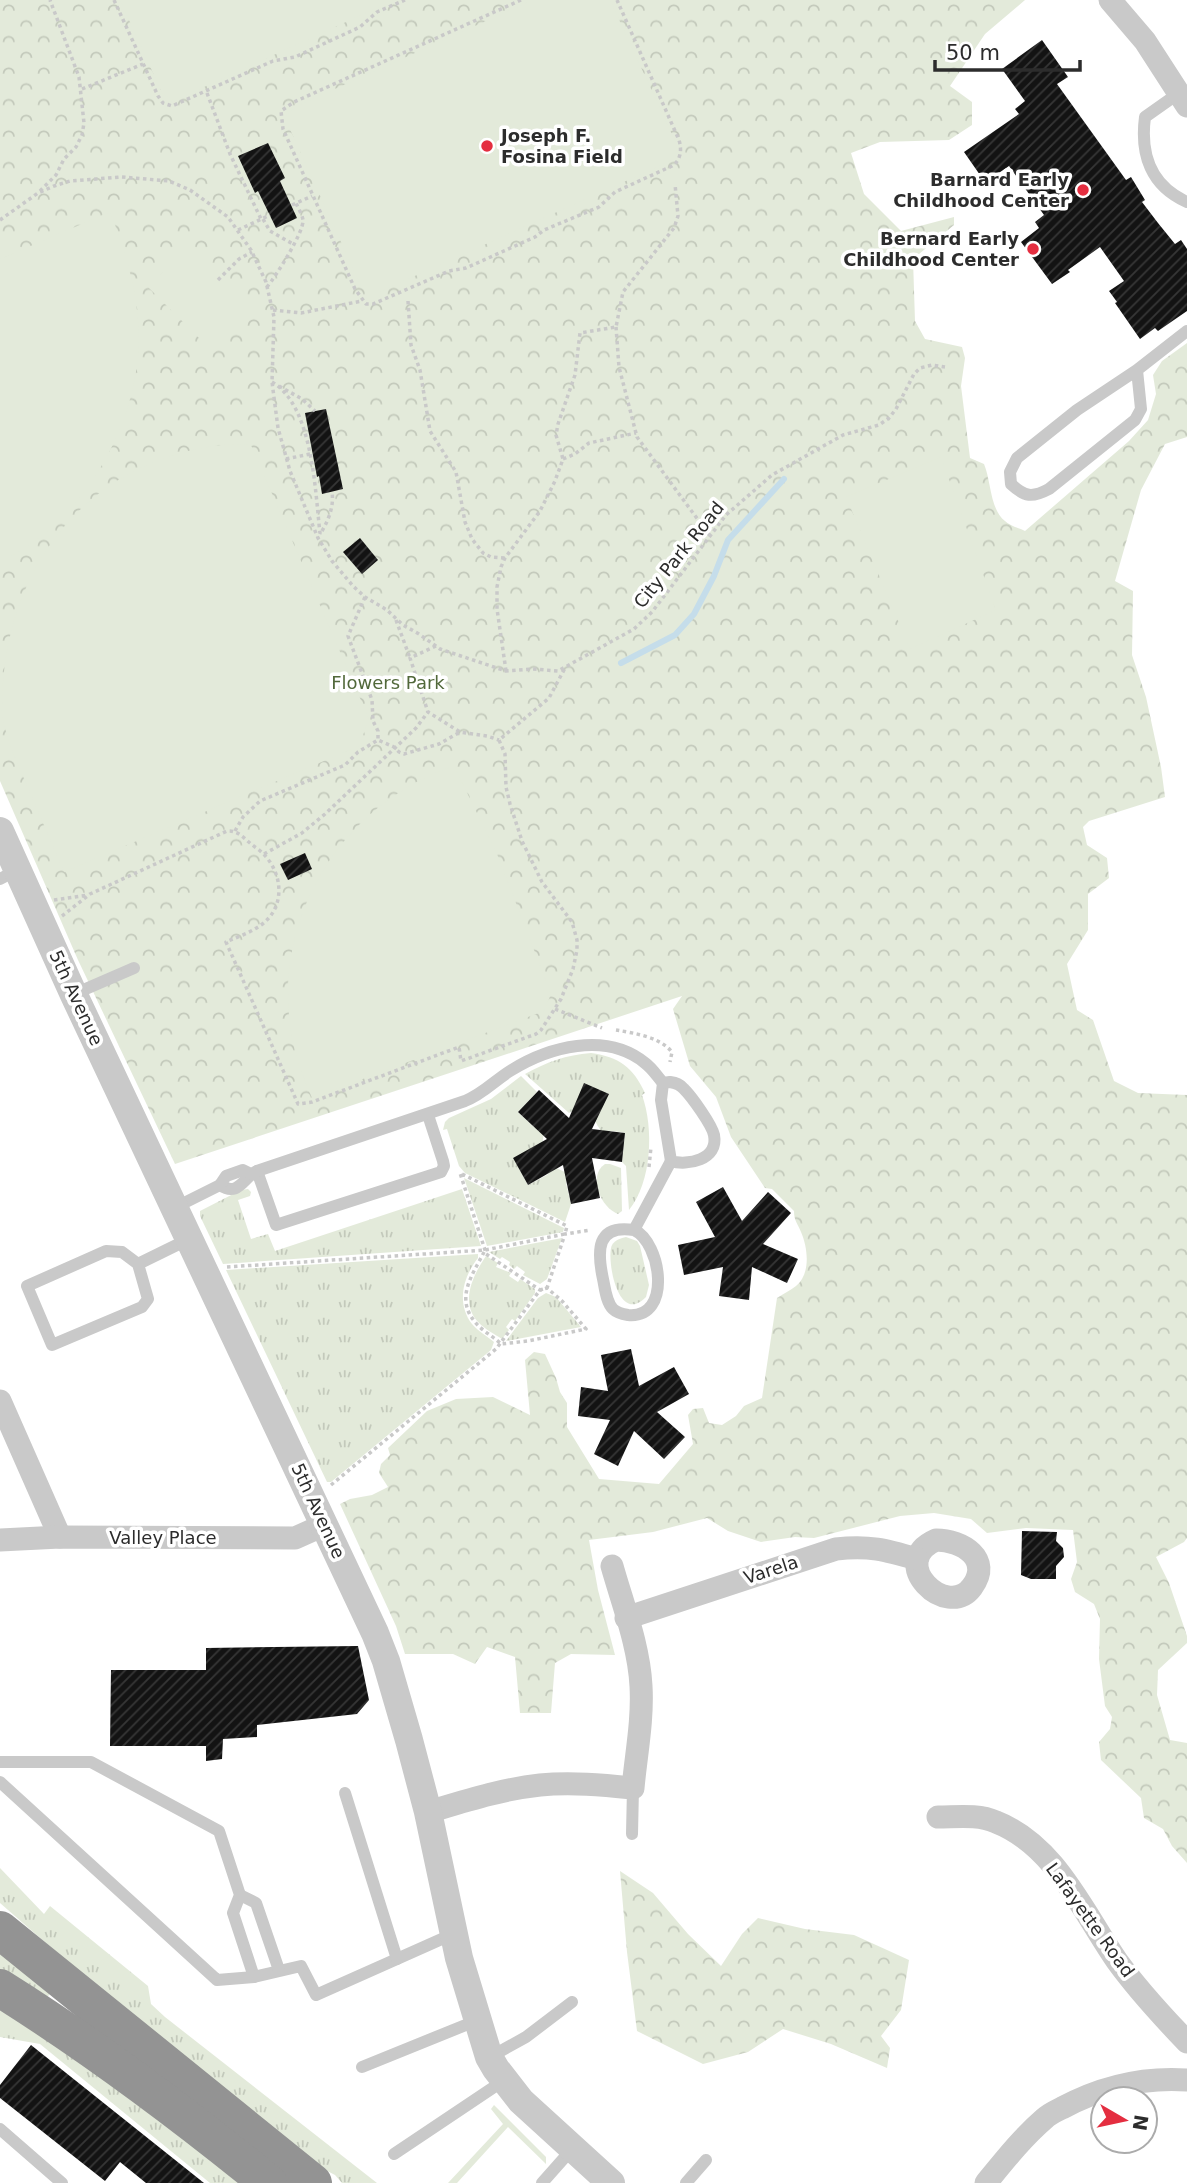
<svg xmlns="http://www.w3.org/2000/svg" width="1187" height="2183" font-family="'DejaVu Sans',sans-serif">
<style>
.grass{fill:url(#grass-tufts)}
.forest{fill:url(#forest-crowns)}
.pitch{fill:#e3eada}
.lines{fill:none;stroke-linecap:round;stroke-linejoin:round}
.stream{stroke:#c5ddea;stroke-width:6}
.building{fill:url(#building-hatch)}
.path{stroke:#c9c9c9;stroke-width:3.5;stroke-dasharray:3.5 3.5;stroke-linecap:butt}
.service{stroke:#c9c9c9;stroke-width:12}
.minor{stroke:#c9c9c9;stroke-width:23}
.tertiary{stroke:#c9c9c9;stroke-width:28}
.motorway{stroke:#939393;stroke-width:38}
.poi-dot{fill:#e42e40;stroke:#fff;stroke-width:2.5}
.labels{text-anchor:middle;stroke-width:7;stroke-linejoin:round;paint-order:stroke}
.poi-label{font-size:18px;font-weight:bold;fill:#2c2c2c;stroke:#fff;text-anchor:end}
.street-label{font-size:18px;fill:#2c2c2c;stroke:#fff}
.park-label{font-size:18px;fill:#51683a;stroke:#fff}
</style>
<defs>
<pattern id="grass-tufts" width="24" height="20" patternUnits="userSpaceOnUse" patternTransform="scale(1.75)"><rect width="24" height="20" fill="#e3eada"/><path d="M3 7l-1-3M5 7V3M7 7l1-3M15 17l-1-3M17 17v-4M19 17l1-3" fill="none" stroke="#c3c9bb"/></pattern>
<pattern id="forest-crowns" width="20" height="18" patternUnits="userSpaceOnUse" patternTransform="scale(1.75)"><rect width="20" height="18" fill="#e3eada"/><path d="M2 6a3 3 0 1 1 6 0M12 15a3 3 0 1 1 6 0" fill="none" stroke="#c3c9bb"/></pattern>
<pattern id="building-hatch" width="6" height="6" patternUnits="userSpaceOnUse" patternTransform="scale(1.75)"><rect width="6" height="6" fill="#131313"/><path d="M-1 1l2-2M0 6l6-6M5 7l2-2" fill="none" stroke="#363636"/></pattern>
</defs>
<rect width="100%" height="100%" fill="#fff"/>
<g class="grass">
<path d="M 591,1053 C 619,1057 633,1067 645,1093 L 642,1095 C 654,1128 652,1182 629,1210 L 626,1166 L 622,1162 L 625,1133 L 613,1131 L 602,1133 L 595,1121 L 608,1094 L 569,1113 L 525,1074 C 547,1062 566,1055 591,1053 Z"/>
<path d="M 521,1076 L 537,1092 L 518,1112 L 534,1127 L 544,1132 L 542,1146 L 514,1159 L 528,1185 L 547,1175 L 554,1167 L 567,1173 L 566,1183 L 571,1204 L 565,1222 L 465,1173 L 459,1166 L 447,1129 L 443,1130 L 445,1122 L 449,1118 L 491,1099 Z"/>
<path d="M 605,1164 L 610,1164 L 621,1168 L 622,1211 L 618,1214 C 601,1208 587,1176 605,1164 Z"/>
<path d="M 464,1178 L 564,1228 L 563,1232 L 487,1246 Z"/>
<path d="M 248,1189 L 251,1192 L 250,1196 L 238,1200 L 251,1239 L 268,1234 L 275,1251 L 462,1189 L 481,1246 L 223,1264 L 200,1216 L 200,1211 L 241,1190 Z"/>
<path d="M 626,1237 L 637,1241 L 640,1246 L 649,1285 L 646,1297 C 617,1327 606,1256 612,1245 C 615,1240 621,1238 626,1237 Z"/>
<path d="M 562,1238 L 547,1279 L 540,1284 L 523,1275 L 525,1272 L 517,1266 L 514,1269 L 509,1265 L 510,1262 L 502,1257 L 500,1259 L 489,1252 Z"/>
<path d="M 478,1254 L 478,1258 C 463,1277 456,1303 472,1324 C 478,1331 487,1336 494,1342 L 491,1350 L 331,1482 L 327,1482 L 226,1270 Z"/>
<path d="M 486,1256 L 498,1263 L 496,1267 L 511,1273 L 509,1276 L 518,1282 L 520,1279 L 535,1289 L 535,1293 L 515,1321 L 512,1319 L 506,1327 L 509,1330 L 502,1339 C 494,1334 485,1329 479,1323 C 459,1303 473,1275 486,1256 Z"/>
<path d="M 546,1293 L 556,1297 L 581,1327 L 506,1341 L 538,1298 Z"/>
<path d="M 0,1868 L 44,1914 L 50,1906 L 148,1986 L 151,2004 L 165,2017 L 377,2183 L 342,2183 L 335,2175 L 304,2159 L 71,1965 L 0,1903 Z"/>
<path d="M 0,1943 L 54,1987 L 47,1998 L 0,1971 Z"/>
<path d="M 0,2003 L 249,2183 L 210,2183 L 40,2044 L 0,2037 Z"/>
<path d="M 494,2105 L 546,2157 L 546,2164 L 508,2127 L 457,2183 L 448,2183 L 503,2124 L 491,2109 Z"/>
</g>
<g class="forest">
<path d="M 0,0 L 1025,0 L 985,34 L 950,86 L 972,102 L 972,125 L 949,140 L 880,142 L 851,153 L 864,194 L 901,231 L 954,217 L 954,225 L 913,259 L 915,321 L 925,339 L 962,347 L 965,358 L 961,386 L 970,458 L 984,464 C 991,480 990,510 1005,521 C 1010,526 1019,528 1025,531 L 1129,441 L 1148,420 L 1156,394 L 1153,375 L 1162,361 L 1187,343 L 1187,437 L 1165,444 L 1141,490 L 1115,581 L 1133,591 L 1132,655 L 1146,697 L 1161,767 L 1165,797 L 1089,821 L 1083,827 L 1087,845 L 1107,858 L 1109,878 L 1088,894 L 1088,930 L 1067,964 L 1077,1010 L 1093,1020 L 1114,1081 L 1138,1093 L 1187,1095 L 1187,1538 L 1184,1542 L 1156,1557 L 1169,1583 L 1187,1636 L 1187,1643 L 1158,1670 L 1157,1695 L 1170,1740 L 1187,1743 L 1187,1863 L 1172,1846 L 1163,1829 L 1144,1818 L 1141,1798 L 1101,1760 L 1099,1742 L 1110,1729 L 1112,1717 L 1105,1706 L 1099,1659 L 1100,1619 L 1094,1604 L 1075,1592 L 1071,1579 L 1077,1562 L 1073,1530 L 1026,1528 L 987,1533 L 971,1519 L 934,1513 L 900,1516 L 814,1538 L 795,1537 L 761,1542 L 728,1531 L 707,1518 L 653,1532 L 589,1540 L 598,1590 L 615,1655 L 571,1654 L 555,1663 L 551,1713 L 520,1713 L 515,1657 L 487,1647 L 475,1664 L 453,1654 L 405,1654 L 396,1626 L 340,1504 L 350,1499 L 372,1495 L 388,1487 L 379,1473 L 381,1464 L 390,1455 L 388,1448 L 427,1411 L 456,1399 L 493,1397 L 530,1415 L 525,1360 L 534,1352 L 545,1354 L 556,1378 L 560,1392 L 567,1403 L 567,1427 L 599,1479 L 659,1484 L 693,1444 L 688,1415 L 693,1409 L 703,1408 L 709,1423 L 722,1425 L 736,1416 L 744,1406 L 762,1398 L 777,1298 C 783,1294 791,1290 796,1286 C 811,1274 808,1248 801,1232 C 798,1224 794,1221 794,1211 L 772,1189 L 765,1188 L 731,1137 L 716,1097 L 690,1066 L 673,1009 L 682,996 L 175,1164 L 78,960 L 0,781 Z"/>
<path d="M 620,1871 L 653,1893 L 688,1934 L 721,1966 L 742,1934 L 758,1918 L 805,1929 L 854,1935 L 909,1960 L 901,2010 L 881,2036 L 890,2048 L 887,2068 L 831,2044 L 783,2029 L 748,2052 L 703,2064 L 637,2031 L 627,1952 Z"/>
</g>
<g class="pitch">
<path d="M 120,0 L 394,0 L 180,98 L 173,100 L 162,93 Z"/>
<path d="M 533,0 L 610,0 L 675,141 C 678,150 677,157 668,162 L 377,293 L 368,293 L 361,286 L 288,125 L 289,113 L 297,106 Z"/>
<path d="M 110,212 C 123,244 133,276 137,310 C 150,408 89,520 0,562 L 0,259 Z"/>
<path d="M 186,248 L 252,315 L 214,353 L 148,287 Z"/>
<path d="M 234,444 L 251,445 L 369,719 L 359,746 L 64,872 C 52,844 40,816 28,788 C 18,764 6,740 2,713 C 0,566 91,454 234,444 Z"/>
<path d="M 941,457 L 996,610 L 910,649 L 846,497 Z"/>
<path d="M 454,766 L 497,854 L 551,994 L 544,1011 L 312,1098 C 301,1072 291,1045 289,1016 C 279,905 349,801 454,766 Z"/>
</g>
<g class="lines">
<path class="stream" d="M 621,663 L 675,635 L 694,614 L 714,576 L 728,540 L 784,479"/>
</g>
<g class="building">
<path d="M 1042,40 L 1068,77 L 1057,84 L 1126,180 L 1131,177 L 1145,200 L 1142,202 L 1158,223 L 1175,244 L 1181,240 L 1187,249 L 1187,311 L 1158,331 L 1155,328 L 1140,339 L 1115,303 L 1117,302 L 1109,291 L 1124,281 L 1100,247 L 1068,270 L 1070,272 L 1052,284 L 1021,242 L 1039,228 L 1035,222 L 1044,215 L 1009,166 L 987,181 L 982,173 L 980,175 L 964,152 L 1019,114 L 1015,109 L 1025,101 L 1002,69 Z"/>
<path d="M 268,143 L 285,178 L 280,181 L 297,218 L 276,228 L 258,191 L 255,193 L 238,156 Z"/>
<path d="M 326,409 L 343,489 L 322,494 L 319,476 L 317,477 L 305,413 Z"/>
<path d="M 360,538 L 378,560 L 362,574 L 343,552 Z"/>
<path d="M 305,853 L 312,869 L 288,880 L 280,864 Z"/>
<path d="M 584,1083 L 609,1094 L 592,1129 L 625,1133 L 622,1162 L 592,1158 L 600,1198 L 571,1204 L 563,1165 L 528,1185 L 513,1158 L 547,1139 L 518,1112 L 539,1090 L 569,1118 Z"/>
<path d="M 723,1187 L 742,1221 L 768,1192 L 791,1213 L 763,1244 L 798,1259 L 787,1283 L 752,1267 L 749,1300 L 719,1296 L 723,1267 L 684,1275 L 678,1245 L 715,1237 L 696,1202 Z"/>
<path d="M 631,1349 L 639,1386 L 674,1367 L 689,1394 L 657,1412 L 685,1437 L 664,1459 L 634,1431 L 618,1466 L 594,1454 L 610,1420 L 578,1416 L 581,1387 L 608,1391 L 601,1355 Z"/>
<path d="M 1022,1531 L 1057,1532 L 1056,1541 L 1063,1548 L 1064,1557 L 1056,1566 L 1056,1579 L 1031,1579 L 1021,1575 Z"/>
<path d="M 358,1646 L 369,1700 L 357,1714 L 257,1725 L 257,1737 L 223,1739 L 222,1759 L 206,1761 L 206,1746 L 110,1746 L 111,1670 L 206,1670 L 206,1648 Z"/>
<path d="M 31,2045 L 204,2183 L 146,2183 L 120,2162 L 105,2181 L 0,2098 L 0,2085 Z"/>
</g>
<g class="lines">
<g class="path">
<path d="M 114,0 L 158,96 L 163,103 L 172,106 L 273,61 L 295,57 L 360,27 L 377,12 L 405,0"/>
<path d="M 521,0 L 294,102 L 281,111 L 283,129 L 355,289 L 366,304 L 373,304 L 449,271 L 466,268 L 535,237 L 544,230 L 599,207 L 615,192 L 672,166 C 681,160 682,150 679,140 L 617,0"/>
<path d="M 82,89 L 143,64"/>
<path d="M 207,93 L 230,154 L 261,219"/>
<path d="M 40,191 L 56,175 L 64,159 L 76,147 L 82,135 L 84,123 L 79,77 L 50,0"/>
<path d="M 292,205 L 312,196"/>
<path d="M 263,219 L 270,231 L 293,244"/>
<path d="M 0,220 L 38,193 L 54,186 L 70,181 L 122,177 L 169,181 L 190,190 L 228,217 L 251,250 L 266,282 L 274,317 L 272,382 L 278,428 L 290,471 L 318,538 L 332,561 L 353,586 L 365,597 L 387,610 L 403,625 L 419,634 L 440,649 L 506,671 L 533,669 L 558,671 L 634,629 L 652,612 L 726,515 L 772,475 L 843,435 L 879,425 L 889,418 L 896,409 L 914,374 L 920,368 L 932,365 L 945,367"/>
<path d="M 238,230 L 270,215"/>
<path d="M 218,280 L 239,259 L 252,252"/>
<path d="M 267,287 C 276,276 304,232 303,220 C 302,214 298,208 296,203"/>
<path d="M 408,301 L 411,345 L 420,370 L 430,431 L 456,472 L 465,522 L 472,539 L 483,553 L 491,557 L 505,558"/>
<path d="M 273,310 L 301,313 L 362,301"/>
<path d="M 616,327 L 619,367 L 637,437 L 710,536"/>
<path d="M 272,382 C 313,406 315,491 320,533 L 318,538"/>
<path d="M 279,386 L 302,399 L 315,411"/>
<path d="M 286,459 L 310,454"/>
<path d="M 563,459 L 575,454 L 589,443 L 636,433"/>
<path d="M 322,531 C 329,519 334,506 332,492"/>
<path d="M 365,597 L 348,636 L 372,700 L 373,721 L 378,731 L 378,739"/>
<path d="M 396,620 L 410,658"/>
<path d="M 436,646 L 410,658 L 428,712 L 460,732 L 487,736 L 499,740"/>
<path d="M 506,671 L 497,609 L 497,587 L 501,567 L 505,558 L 540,511 L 555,481 L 563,459 L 556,435 L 558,424 L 575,375 L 580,333 L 616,327 L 623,292 L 674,228 L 678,216 L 675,184"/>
<path d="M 235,831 L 243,817 L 260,801 L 345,765 L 358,752 L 378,740 L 394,747 L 399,752 L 404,754 L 439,744 L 460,732"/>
<path d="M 264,854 L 302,833 L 325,814 L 416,728 L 428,712"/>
<path d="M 54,900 L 88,895"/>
<path d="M 62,916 L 90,894 L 227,831 C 239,830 245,840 255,847 C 282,865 289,905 261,925 C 250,933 237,937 226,942 L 298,1104 L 312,1102 L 459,1047 L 461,1061 L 536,1034 L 541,1030 L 561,999 L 573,969 L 577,950 L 577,940 L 572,922 L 542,882 L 522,841 L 510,804 L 506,787 L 505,754 L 499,740 L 549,698 L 565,668"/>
<path d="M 555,1009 L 602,1028"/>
<path d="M 616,1030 C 634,1033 660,1037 672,1052 L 670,1062"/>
<path d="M 649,1167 L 651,1147"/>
<path d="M 227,1267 L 485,1250 L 565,1234 L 567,1226 L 460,1173 L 485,1250 L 486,1254 L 540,1290 L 547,1288 L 562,1301 L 586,1329 L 528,1341 L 501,1344 C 493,1336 482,1331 475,1322 C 454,1297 474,1273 485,1250"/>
<path d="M 331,1485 L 496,1349 L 540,1290 L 547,1288 L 565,1234 L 591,1230"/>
</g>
<g class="service">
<path d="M 1179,93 L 1145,117 C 1140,155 1151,186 1187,202"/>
<path d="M 1137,370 L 1141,409 L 1135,420 L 1049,489 C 1032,498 1025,497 1011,484 L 1010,472 L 1017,458 L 1077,410 L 1137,370 L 1187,331"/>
<path d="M 0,879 L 17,870"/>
<path d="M 74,994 L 134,968"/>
<path d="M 670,1082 C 676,1083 680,1084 684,1089 C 692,1097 712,1125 714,1135 C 719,1160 687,1166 671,1161 L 661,1100 L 663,1083 Z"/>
<path d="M 257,1171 L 276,1225 L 441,1172 L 444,1166 L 443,1161 L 428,1115"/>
<path d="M 220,1185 C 239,1198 244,1176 257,1171 L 465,1101 C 483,1094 494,1081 510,1071 C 548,1047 606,1031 645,1063 C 652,1068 657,1076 663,1083"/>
<path d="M 174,1208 L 220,1185 L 226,1176 L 243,1170 L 251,1174"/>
<path d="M 634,1230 C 661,1242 673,1319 628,1315 C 622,1314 617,1313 613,1309 C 606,1302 605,1288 603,1279 C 597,1251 596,1224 634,1230 L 671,1161"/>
<path d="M 138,1264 L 122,1252 L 106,1251 L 27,1286 L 52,1345 L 142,1307 L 148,1299 L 138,1264 L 189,1239"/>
<path d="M 0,1762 L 91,1762 L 219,1831 L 240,1895 L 233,1913 L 254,1977"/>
<path d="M 0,1782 L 217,1980 L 254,1977 L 301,1966 L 316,1995 L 453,1934"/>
<path d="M 345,1793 L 397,1959"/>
<path d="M 632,1834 L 633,1788"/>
<path d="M 240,1895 L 256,1903 L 279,1970"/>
<path d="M 490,2057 L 526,2037 L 572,2002"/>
<path d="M 362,2067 L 478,2020"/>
<path d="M 0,2129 L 62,2183"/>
<path d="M 394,2154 L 506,2079"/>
<path d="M 542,2183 L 573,2148"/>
<path d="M 686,2183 L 706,2160"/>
</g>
<g class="minor">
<path d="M 1110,0 L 1145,41 L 1187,106"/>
<path d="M 0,1401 L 60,1537"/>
<path d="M 0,1540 L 60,1537 L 295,1538 L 324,1525"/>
<path d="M 936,1540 C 962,1540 993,1559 972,1587 C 947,1621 886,1562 936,1540 Z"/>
<path d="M 626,1618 L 836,1549 C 869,1545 886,1550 917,1559"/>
<path d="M 428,1812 C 465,1801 502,1789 540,1785 C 571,1782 603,1785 633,1788 C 636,1755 643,1720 641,1686 C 639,1646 623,1605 612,1566"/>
<path d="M 938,1817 C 957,1817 978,1814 996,1822 C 1055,1845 1083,1912 1117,1961 C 1138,1990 1162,2016 1187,2042"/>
<path d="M 986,2183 C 1004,2161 1022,2138 1044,2119 C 1049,2114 1056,2111 1062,2108 C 1101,2087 1143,2077 1187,2080"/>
</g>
<path class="tertiary" d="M 0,831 L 74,995 L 375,1633 L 386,1661 L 409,1740 L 428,1812 L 459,1958 L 489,2057 L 496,2069 L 521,2101 L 611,2183"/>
<g class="motorway">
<path d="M 0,1930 L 313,2183"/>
<path d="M 0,1988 C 94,2047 182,2113 268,2183"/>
</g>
</g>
<g class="poi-dot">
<circle cx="487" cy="146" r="7"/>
<circle cx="1083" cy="190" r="7"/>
<circle cx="1033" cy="249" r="7"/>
</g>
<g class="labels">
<g class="poi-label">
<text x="501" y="142" text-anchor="start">Joseph F.<tspan x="501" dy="21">Fosina Field</tspan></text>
<text x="1069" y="186">Barnard Early<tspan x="1069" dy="21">Childhood Center</tspan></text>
<text x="1019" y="245">Bernard Early<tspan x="1019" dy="21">Childhood Center</tspan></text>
</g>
<g class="street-label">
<text transform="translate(679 555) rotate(-51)" y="6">City Park Road</text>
<text transform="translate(76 998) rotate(65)" y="6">5th Avenue</text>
<text transform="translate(318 1511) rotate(65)" y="6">5th Avenue</text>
<text x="163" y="1544">Valley Place</text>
<text transform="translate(771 1570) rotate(-18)" y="6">Varela</text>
<text transform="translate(1090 1920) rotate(54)" y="6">Lafayette Road</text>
</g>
<g class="park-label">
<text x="388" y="689">Flowers Park</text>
</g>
</g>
<g transform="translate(1124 2120) rotate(99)"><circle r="33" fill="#ffffff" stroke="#ababab" stroke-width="2"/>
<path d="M0-5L12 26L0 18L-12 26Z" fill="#e42e40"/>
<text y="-10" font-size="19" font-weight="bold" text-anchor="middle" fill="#2c2c2c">N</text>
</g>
<path d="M935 60v10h145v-10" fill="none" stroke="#2c2c2c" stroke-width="3.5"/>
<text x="946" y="60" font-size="21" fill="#2c2c2c" stroke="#ffffff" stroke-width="5" paint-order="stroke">50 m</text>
</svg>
